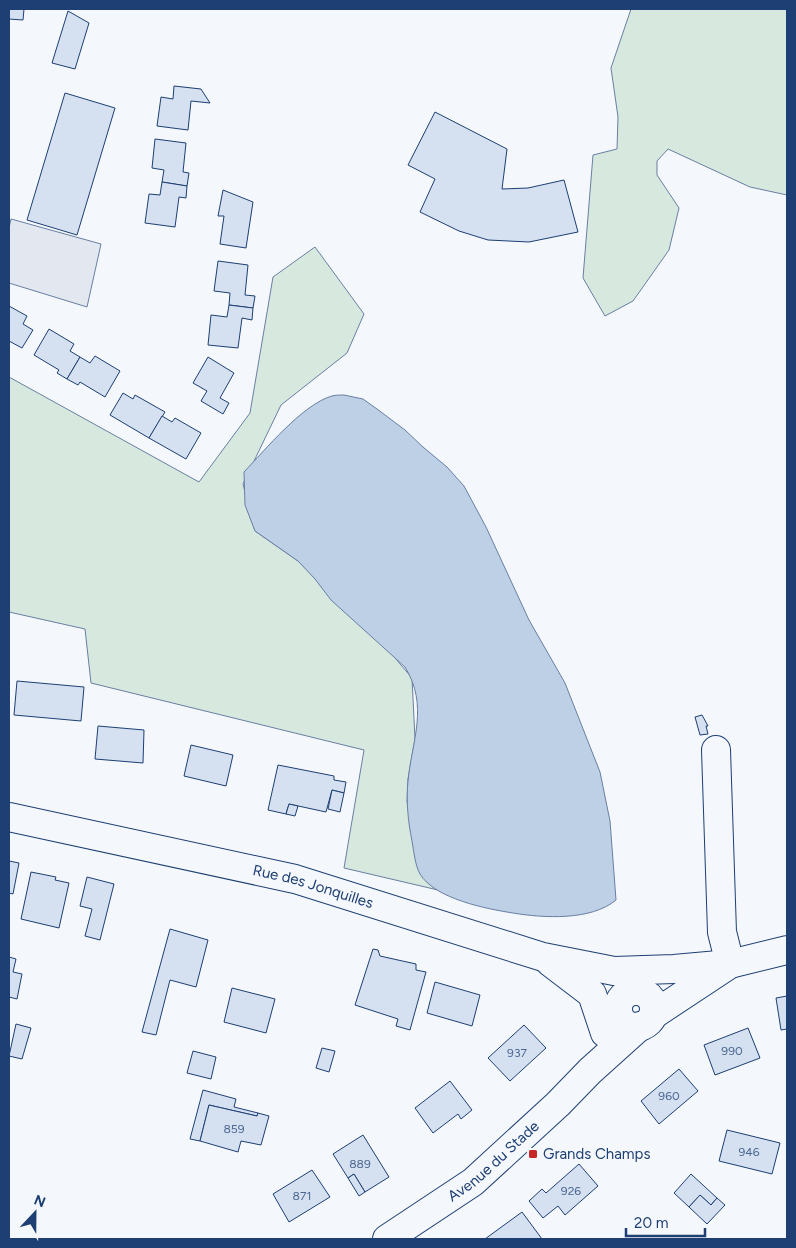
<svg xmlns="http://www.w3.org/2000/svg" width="796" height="1248" font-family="Figtree,sans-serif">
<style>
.green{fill:#d7e8df;stroke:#687fa3}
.parking{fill:#e3e8f0;stroke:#687fa3}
.water{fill:#bed0e5;stroke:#687fa3}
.building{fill:#d5e0f0;stroke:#1d3f73}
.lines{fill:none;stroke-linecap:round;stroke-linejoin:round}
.minor-casing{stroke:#1d3f73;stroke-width:30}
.minor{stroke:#f4f7fb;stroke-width:28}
.poi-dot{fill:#c62828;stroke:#f4f7fb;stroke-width:2}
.labels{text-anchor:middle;stroke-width:4;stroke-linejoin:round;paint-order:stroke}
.number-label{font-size:12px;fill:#4b6792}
.street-label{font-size:15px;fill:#1d3f73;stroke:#f4f7fb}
.poi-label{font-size:15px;fill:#1d3f73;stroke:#f4f7fb;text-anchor:start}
</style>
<rect width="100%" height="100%" fill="#f4f7fb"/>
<g class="green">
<path d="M 631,9 L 787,9 L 787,195 L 750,187 L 668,149 L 657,161 L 657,175 L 679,208 L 669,250 L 633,301 L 605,316 L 583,278 L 593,155 L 617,149 L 618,117 L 611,68 Z"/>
<path d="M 315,247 L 364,314 L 347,353 L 281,405 L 243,484 L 255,531 L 298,561 L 390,652 L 412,678 L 415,739 L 408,779 L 407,802 L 426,881 L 438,890 L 344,868 L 364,750 L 91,683 L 85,629 L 9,612 L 9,377 L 199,482 L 250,413 L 273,277 Z"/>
</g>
<path class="parking" d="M 11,219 L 101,244 L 87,307 L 9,283 L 9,228 Z"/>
<path class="water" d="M 344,395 L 363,399 L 377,409 L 405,430 L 423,447 L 447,467 L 464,486 L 486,527 L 529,620 L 565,683 L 600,772 L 610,821 L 616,900 C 591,921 543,918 513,913 C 487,909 435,899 420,874 C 415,865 414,852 412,841 C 408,821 406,801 408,781 C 412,740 429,706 405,667 L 331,600 L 315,579 L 298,561 L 255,531 L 245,505 L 244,472 C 265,450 303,404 332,396 C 336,395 340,395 344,395 Z"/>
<g class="building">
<path d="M 9,9 L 24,9 L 23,20 L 9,19 Z"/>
<path d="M 68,11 L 89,23 L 75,69 L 52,63 Z"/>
<path d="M 174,86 L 201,89 L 210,103 L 191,101 L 188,130 L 157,126 L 161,97 L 173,99 Z"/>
<path d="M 65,93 L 115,108 L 77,235 L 27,220 Z"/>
<path d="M 435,112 L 507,149 L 502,189 L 528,188 L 564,180 L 578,232 L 529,242 L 488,240 L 459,231 L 420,212 L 435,179 L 408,165 Z"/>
<path d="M 155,139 L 186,143 L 183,172 L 189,173 L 187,186 L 162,182 L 164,170 L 152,168 Z"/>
<path d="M 162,182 L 187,186 L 186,198 L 179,197 L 175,227 L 145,223 L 149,194 L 160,195 Z"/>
<path d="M 223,190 L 253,202 L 246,248 L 220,244 L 224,216 L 218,216 Z"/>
<path d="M 218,261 L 248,265 L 245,295 L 255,296 L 253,308 L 229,305 L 230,293 L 214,291 Z"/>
<path d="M 229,305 L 253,308 L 252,320 L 242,318 L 238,348 L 208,345 L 211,315 L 227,317 Z"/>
<path d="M 9,306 L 27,316 L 23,324 L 33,330 L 22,348 L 9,341 Z"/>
<path d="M 49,329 L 74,344 L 70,351 L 80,357 L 67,379 L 57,373 L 59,370 L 34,355 Z"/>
<path d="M 95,356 L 120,371 L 105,397 L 80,382 L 78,385 L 67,379 L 80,357 L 90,363 Z"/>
<path d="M 208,357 L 234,373 L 220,398 L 229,403 L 223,414 L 201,401 L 207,391 L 193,383 Z"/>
<path d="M 123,393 L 133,399 L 135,395 L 165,412 L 149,438 L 110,415 Z"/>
<path d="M 162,416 L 172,422 L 175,418 L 201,433 L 186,459 L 149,438 Z"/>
<path d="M 17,681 L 84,687 L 81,721 L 14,715 Z"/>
<path d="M 702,715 L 708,726 L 706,726 L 708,734 L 700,735 L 695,717 Z"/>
<path d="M 98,726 L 144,730 L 143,763 L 95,759 Z"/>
<path d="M 191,745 L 233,755 L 226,786 L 184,776 Z"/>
<path d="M 278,765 L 334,776 L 334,780 L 346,782 L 344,793 L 332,790 L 326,812 L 289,804 L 286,814 L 268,810 Z"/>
<path d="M 332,790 L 344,793 L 340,812 L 328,809 Z"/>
<path d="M 289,804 L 298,806 L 295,816 L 286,814 Z"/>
<path d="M 9,861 L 19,863 L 13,894 L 9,893 Z"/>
<path d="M 31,872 L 56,877 L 55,880 L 69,883 L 59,928 L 21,919 Z"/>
<path d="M 87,877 L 114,884 L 100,940 L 85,936 L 92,909 L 80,906 Z"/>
<path d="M 170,929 L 208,940 L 196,987 L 170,980 L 156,1035 L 142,1032 Z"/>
<path d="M 373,949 L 378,950 L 380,956 L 416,964 L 416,970 L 426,972 L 410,1030 L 396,1026 L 398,1019 L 355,1005 Z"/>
<path d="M 9,957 L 16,959 L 13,972 L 22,974 L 17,999 L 9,997 Z"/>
<path d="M 435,982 L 480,995 L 472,1026 L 427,1013 Z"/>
<path d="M 232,988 L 275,999 L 266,1033 L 224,1022 Z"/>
<path d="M 787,996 L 787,1029 L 781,1030 L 776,998 Z"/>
<path d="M 16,1024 L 31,1028 L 22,1059 L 9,1056 Z"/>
<path d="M 524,1025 L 546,1048 L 510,1081 L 488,1058 Z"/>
<path d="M 748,1028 L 760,1058 L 715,1075 L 704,1045 Z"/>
<path d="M 322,1048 L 335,1051 L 329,1072 L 316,1068 Z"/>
<path d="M 193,1051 L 216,1057 L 211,1079 L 187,1073 Z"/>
<path d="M 679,1069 L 698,1091 L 659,1124 L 641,1101 Z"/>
<path d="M 450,1081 L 472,1110 L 461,1119 L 458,1114 L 433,1133 L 415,1108 Z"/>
<path d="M 203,1090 L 236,1099 L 234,1107 L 258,1113 L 257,1116 L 209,1105 L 200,1141 L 190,1139 Z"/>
<path d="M 209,1105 L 257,1116 L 258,1113 L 269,1116 L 261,1145 L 241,1141 L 238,1152 L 200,1141 Z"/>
<path d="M 727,1130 L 780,1143 L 772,1174 L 719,1161 Z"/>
<path d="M 363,1135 L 389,1177 L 365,1192 L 354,1174 L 348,1178 L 333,1154 Z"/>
<path d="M 579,1164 L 598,1186 L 565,1215 L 558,1206 L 543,1218 L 529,1201 L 542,1189 L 546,1193 Z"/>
<path d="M 312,1170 L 330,1197 L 289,1222 L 273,1194 Z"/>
<path d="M 354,1174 L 365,1192 L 359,1196 L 348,1178 Z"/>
<path d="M 691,1174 L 717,1198 L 711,1205 L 700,1195 L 689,1207 L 674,1193 Z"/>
<path d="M 700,1195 L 711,1205 L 717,1198 L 725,1205 L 707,1224 L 689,1207 Z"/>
<path d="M 522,1212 L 542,1239 L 485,1239 Z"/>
</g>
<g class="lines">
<g class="minor-casing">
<g id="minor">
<path d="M 716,750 L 722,932 L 730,964"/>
<path id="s1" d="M 9,817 L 295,879 L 543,957 L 614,971 L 674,969 L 730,964 L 787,950"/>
<path d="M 550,962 L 592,994 L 605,1033"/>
<circle cx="636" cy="1009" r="18"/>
<path d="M 653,1015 L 727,966"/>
<path id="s2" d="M 387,1239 L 473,1182 L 558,1104 L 590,1071 L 640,1026"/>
</g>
</g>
<use href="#minor" class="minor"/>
</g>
<rect class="poi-dot" x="528" y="1149" width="10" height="10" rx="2.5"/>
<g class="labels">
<g class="number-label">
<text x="732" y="1055">990</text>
<text x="517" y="1057">937</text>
<text x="669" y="1100">960</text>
<text x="234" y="1133">859</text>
<text x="749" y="1156">946</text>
<text x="360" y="1168">889</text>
<text x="571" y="1195">926</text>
<text x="302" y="1200">871</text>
</g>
<g class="street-label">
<text dy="5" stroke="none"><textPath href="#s1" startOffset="312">Rue des Jonquilles</textPath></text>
<text dy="5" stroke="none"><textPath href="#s2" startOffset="132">Avenue du Stade</textPath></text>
</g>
<g class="poi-label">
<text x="543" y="1159">Grands Champs</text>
</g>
</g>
<rect width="796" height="1248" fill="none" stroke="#1d3f73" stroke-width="20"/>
<g transform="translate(35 1213) rotate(22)" stroke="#f4f7fb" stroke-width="4" paint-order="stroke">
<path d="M0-4L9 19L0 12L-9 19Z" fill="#1d3f73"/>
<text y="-8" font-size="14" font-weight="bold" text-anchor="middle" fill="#1d3f73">N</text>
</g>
<path d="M626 1228v8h79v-8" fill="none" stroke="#1d3f73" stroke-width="2.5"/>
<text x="634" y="1228" font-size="15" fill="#1d3f73" stroke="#f4f7fb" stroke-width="4" paint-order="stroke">20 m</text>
</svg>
